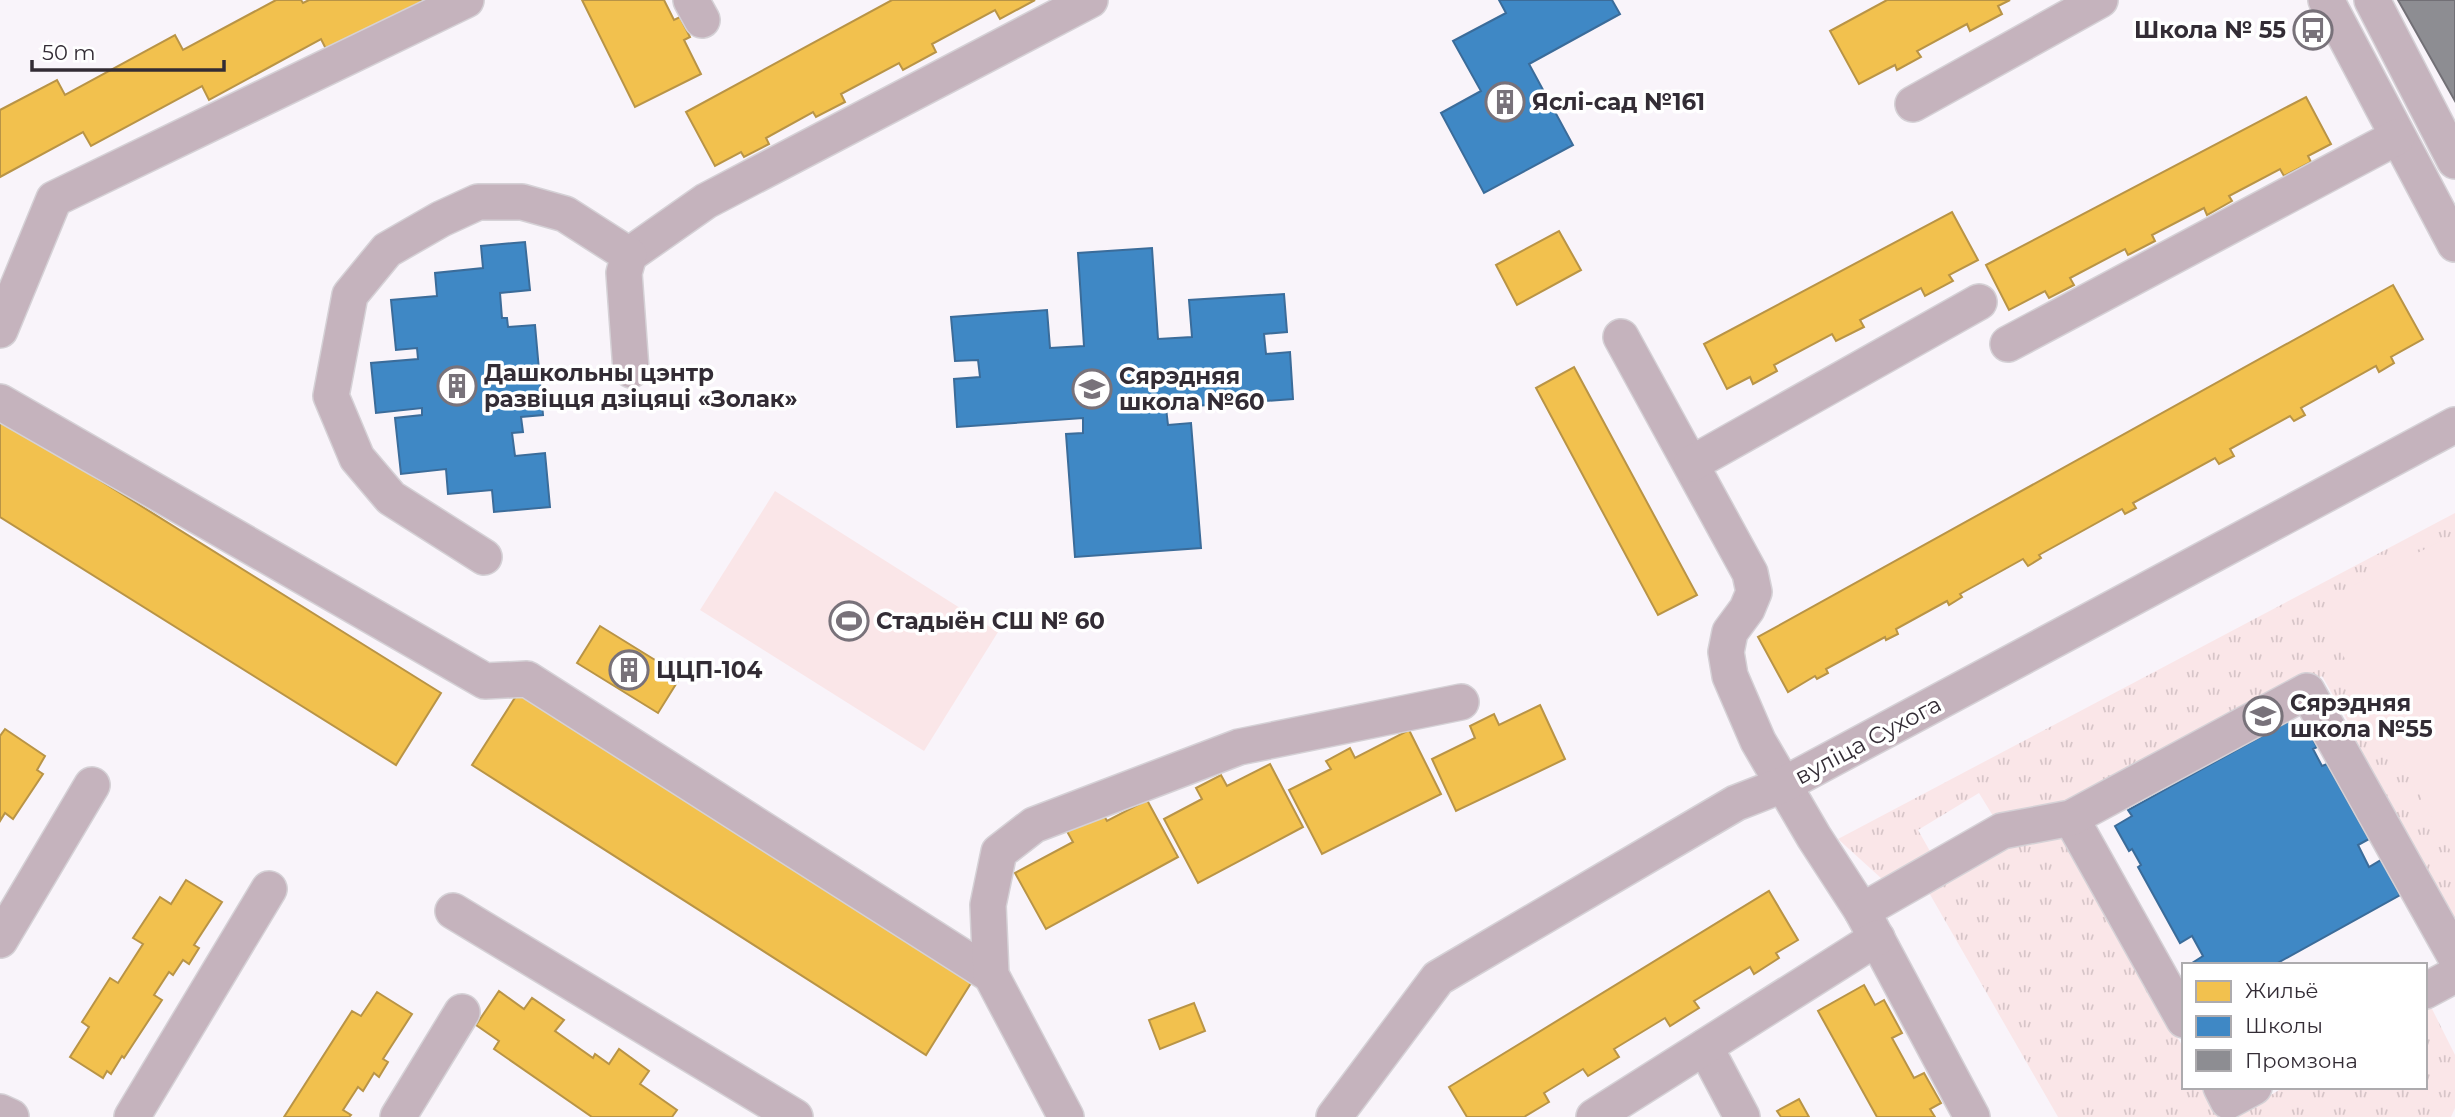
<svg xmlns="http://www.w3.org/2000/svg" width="2455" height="1117" font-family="Montserrat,sans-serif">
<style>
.grass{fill:url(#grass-tufts)}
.park{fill:#fae6e8}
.homes{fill:#f2c14e;stroke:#b99446;stroke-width:2}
.schools{fill:#3f88c5;stroke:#3b6c9a;stroke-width:2}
.industry{fill:#8d8d92;stroke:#727076;stroke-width:2}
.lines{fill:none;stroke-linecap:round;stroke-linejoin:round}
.minor-casing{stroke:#d5d1d6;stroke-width:38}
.minor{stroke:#c5b3bd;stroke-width:35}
.labels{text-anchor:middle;stroke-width:7;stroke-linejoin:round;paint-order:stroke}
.poi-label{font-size:23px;font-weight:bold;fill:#332c35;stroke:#fff;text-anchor:start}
.street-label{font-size:23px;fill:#332c35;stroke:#fff}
</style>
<defs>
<pattern id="grass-tufts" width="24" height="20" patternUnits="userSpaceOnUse" patternTransform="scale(1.75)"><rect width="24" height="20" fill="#fae6e8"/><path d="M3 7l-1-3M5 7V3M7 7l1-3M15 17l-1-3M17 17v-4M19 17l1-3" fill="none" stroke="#d7c5c8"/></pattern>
</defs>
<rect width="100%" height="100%" fill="#f9f4fa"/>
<g class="grass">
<path d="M 2455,513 L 2455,944 L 2344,743 L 2350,725 L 2322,676 L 2071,810 L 2007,822 L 1993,816 L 1979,793 L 1918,830 L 1931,853 L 1882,879 L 1838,839 Z"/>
<path d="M 2063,835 L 2184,1049 L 2184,1087 L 2205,1087 L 2222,1117 L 2058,1117 L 1928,891 L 2018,840 Z"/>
<path d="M 2428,1001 L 2455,1055 L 2455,1108 L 2451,1117 L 2235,1117 L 2284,1087 L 2425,1087 L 2425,1002 Z"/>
</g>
<g class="park">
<path d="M 775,491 L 998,632 L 924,751 L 700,610 Z"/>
<path d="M 2455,534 L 2455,859 L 2332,635 L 2331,611 L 2344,590 Z"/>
</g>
<g class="homes">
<path d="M 276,0 L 301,0 L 303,3 L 309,0 L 427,0 L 328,53 L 321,39 L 209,100 L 202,86 L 91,146 L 83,132 L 0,177 L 0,110 L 57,80 L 65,95 L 175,35 L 183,50 Z"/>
<path d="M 582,0 L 664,0 L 674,20 L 680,17 L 690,37 L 684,40 L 701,74 L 635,107 Z"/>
<path d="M 892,0 L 1035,0 L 1000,19 L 995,10 L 932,44 L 936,52 L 903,70 L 899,63 L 841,94 L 845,102 L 816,117 L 813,112 L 766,138 L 769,144 L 744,157 L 741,152 L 715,166 L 686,112 Z"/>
<path d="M 1887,0 L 2010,0 L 1998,6 L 2002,14 L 1970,31 L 1967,24 L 1917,51 L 1921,57 L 1897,70 L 1895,65 L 1859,84 L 1830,31 Z"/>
<path d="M 2306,97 L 2331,144 L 2308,156 L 2311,162 L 2284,176 L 2280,169 L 2229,196 L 2232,201 L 2207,215 L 2204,208 L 2152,235 L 2155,241 L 2128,255 L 2125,249 L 2070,278 L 2074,285 L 2049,298 L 2045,291 L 2009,310 L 1986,265 Z"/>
<path d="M 1952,212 L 1978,260 L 1949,275 L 1953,281 L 1925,296 L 1921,288 L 1860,320 L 1864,327 L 1836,341 L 1832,334 L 1774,365 L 1777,371 L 1753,384 L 1750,377 L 1727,389 L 1704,344 Z"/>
<path d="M 1559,231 L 1581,270 L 1517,305 L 1496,265 Z"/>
<path d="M 2393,285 L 2423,339 L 2391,357 L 2394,363 L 2379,372 L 2376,366 L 2301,408 L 2305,415 L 2294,421 L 2290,416 L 2230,449 L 2234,456 L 2219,464 L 2215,458 L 2133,503 L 2136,508 L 2125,514 L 2122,509 L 2039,555 L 2041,558 L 2028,566 L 2023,559 L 1960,594 L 1962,597 L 1949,605 L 1947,601 L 1896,629 L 1898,634 L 1886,640 L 1885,637 L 1826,669 L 1828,673 L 1817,679 L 1815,676 L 1788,692 L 1758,637 Z"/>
<path d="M 1574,367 L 1697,595 L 1658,615 L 1536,388 Z"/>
<path d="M 0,418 L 441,693 L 396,765 L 0,517 Z"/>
<path d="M 600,626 L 681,676 L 658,713 L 577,663 Z"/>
<path d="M 518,693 L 971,983 L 926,1055 L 472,765 Z"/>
<path d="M 1540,705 L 1565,759 L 1456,811 L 1432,759 L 1475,738 L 1470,726 L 1494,714 L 1499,725 Z"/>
<path d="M 5,729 L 45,756 L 37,770 L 43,774 L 13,819 L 5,813 L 0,821 L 0,736 Z"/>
<path d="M 1409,730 L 1441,794 L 1322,854 L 1289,790 L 1331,769 L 1326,761 L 1350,748 L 1355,758 Z"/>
<path d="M 1270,764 L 1303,827 L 1198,883 L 1164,819 L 1202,799 L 1196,788 L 1221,775 L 1227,786 Z"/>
<path d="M 1147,800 L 1178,857 L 1046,929 L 1015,873 L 1073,842 L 1064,826 L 1099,807 L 1107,821 Z"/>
<path d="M 186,880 L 222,902 L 194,945 L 199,948 L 189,964 L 183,960 L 173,975 L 169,972 L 154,995 L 162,1000 L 124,1058 L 122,1056 L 111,1074 L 107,1071 L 103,1078 L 70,1057 L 89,1027 L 82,1022 L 110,978 L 118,983 L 143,944 L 133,938 L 160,897 L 171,904 Z"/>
<path d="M 1769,891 L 1798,940 L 1776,953 L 1779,958 L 1754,974 L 1750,967 L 1694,1001 L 1699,1008 L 1670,1026 L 1665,1018 L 1614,1049 L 1619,1057 L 1588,1076 L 1583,1069 L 1544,1093 L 1549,1102 L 1524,1117 L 1467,1117 L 1449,1087 Z"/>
<path d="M 1864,985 L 1875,1005 L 1884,1000 L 1902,1033 L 1892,1038 L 1914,1078 L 1924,1073 L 1941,1103 L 1930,1109 L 1935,1117 L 1877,1117 L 1818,1011 Z"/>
<path d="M 499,991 L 524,1009 L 532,998 L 564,1020 L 555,1031 L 593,1058 L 595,1054 L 609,1064 L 619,1049 L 649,1071 L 640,1084 L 677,1110 L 672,1117 L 592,1117 L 494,1049 L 499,1041 L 476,1025 Z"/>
<path d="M 377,992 L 412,1014 L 383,1059 L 388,1062 L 379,1077 L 374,1073 L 363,1091 L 358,1087 L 343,1110 L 351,1115 L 349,1117 L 284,1117 L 352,1011 L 361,1016 Z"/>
<path d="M 1194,1003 L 1205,1031 L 1160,1049 L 1149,1020 Z"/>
<path d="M 1799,1099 L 1809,1117 L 1781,1117 L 1777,1111 Z"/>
</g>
<g class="schools">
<path d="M 1499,0 L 1612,0 L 1620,14 L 1529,64 L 1573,145 L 1484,193 L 1441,113 L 1481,91 L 1453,41 L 1506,13 Z"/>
<path d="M 525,242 L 530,290 L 500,293 L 502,318 L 507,318 L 508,327 L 535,325 L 543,415 L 521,417 L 523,432 L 512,433 L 515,456 L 545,453 L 550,507 L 494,512 L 492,490 L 448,494 L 446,469 L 401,474 L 395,418 L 422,415 L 422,408 L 376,413 L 371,363 L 418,359 L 417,348 L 396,350 L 391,300 L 437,296 L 435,273 L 483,268 L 481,246 Z"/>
<path d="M 1152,248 L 1158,339 L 1192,337 L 1189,300 L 1284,294 L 1287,332 L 1264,334 L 1266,354 L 1290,352 L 1293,399 L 1166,408 L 1168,425 L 1191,423 L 1201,548 L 1075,557 L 1066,434 L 1083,433 L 1083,418 L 957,427 L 954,379 L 980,377 L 978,360 L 955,361 L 951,317 L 1047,310 L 1050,348 L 1084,346 L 1078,253 Z"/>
<path d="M 2289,721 L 2293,728 L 2304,722 L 2317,747 L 2313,749 L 2322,766 L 2327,764 L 2369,839 L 2358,845 L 2369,867 L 2381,860 L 2400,895 L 2274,965 L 2189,965 L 2203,956 L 2192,936 L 2180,943 L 2138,867 L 2141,865 L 2132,849 L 2129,851 L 2115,826 L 2132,816 L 2128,810 Z"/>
</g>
<path class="industry" d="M 2398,0 L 2455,0 L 2455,101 Z"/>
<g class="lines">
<g class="minor-casing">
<g id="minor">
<path d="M 691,0 L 702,20"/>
<path d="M 2326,0 L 2455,244"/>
<path d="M 2372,0 L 2455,161"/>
<path d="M 1913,104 L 2100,0"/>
<path d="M 629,255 L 706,201 L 1090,0"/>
<path d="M 0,330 L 54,199 L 466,0"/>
<path d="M 1621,337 L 1750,573 L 1754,592 L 1747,609 L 1730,632 L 1726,652 L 1730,676 L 1758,741 L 1814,837 L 1862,911 L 1972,1117"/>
<path d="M 2008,344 L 2397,137"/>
<path d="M 0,402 L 485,681 L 527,679 L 991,975"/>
<path d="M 1691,464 L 1979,302"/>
<path d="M 484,557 L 391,498 L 357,458 L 331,396 L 350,295 L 387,250 L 441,219 L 478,202 L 522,202 L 565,214 L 629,255 L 624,273 L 631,370"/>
<path d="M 2071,818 L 2184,1020"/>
<path d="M 453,911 L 795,1117"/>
<path d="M 1862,911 L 2002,831 L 2071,818 L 2307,691 L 2455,956"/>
<path d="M 0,940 L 92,785"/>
<path d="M 2425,991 L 2455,975"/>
<path d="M 1705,1047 L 1742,1117"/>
<path d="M 2221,1087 L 2228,1101 L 2254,1087"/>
<path d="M 0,1112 L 11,1117"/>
<path d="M 132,1117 L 269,889"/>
<path d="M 398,1117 L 462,1012"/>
<path d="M 1066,1117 L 991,975 L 988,905 L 999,852 L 1034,825 L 1239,747 L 1461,702"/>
<path d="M 1334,1117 L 1438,978 L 1736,803 L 1785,784 L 2455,425"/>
<path d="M 1594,1117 L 1877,938"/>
</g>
</g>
<use href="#minor" class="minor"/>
</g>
<defs>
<g id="bus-ring" transform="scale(2.0125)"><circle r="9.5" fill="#fff" stroke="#78727a" stroke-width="1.5"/><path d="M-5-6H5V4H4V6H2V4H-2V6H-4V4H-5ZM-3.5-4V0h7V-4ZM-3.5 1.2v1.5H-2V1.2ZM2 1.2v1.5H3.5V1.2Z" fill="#78727a"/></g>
<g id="building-ring" transform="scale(2.0125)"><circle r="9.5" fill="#fff" stroke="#78727a" stroke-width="1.5"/><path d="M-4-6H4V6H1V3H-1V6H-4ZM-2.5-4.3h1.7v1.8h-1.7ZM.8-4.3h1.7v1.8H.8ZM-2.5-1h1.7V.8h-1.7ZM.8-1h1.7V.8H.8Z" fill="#78727a"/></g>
<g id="school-ring" transform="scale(2.0125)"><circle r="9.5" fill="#fff" stroke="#78727a" stroke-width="1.5"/><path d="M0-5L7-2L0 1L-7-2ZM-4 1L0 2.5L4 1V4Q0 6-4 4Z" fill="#78727a"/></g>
<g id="stadium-ring" transform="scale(2.0125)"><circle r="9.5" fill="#fff" stroke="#78727a" stroke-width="1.5"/><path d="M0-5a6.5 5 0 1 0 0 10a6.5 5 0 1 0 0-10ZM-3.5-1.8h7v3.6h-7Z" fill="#78727a"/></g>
</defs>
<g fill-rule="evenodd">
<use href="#bus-ring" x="2313" y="30"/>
<use href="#building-ring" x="1505" y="102"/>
<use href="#building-ring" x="457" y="386"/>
<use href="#school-ring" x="1092" y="389"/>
<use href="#stadium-ring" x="849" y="621"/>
<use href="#building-ring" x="629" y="670"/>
<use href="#school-ring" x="2263" y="716"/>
</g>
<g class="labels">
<g class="poi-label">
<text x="2286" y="38" text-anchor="end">Школа № 55</text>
<text x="1532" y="110">Яслі-сад №161</text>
<text x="484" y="381">Дашкольны цэнтр<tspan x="484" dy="26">развіцця дзіцяці «Золак»</tspan></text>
<text x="1119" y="384">Сярэдняя<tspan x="1119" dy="26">школа №60</tspan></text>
<text x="876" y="629">Стадыён СШ № 60</text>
<text x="656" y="678">ЦЦП-104</text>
<text x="2290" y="711">Сярэдняя<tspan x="2290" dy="26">школа №55</tspan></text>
</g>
<g class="street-label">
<text transform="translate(1868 740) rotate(-28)" y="8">вуліца Сухога</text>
</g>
</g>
<rect x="2182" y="963" width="245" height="126" fill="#ffffff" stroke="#adabae" stroke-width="2"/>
<rect x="2196" y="981" width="35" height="21" fill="#f2c14e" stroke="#adabae" stroke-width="2"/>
<text x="2245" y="998" font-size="21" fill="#332c35">Жильё</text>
<rect x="2196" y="1016" width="35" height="21" fill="#3f88c5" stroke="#adabae" stroke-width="2"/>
<text x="2245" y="1033" font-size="21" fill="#332c35">Школы</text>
<rect x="2196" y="1050" width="35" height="21" fill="#8d8d92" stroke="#adabae" stroke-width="2"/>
<text x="2245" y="1068" font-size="21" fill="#332c35">Промзона</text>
<path d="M32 60v10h192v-10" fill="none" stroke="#332c35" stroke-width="3.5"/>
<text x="42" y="60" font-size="21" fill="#332c35" stroke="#ffffff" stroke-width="5" paint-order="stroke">50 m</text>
</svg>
